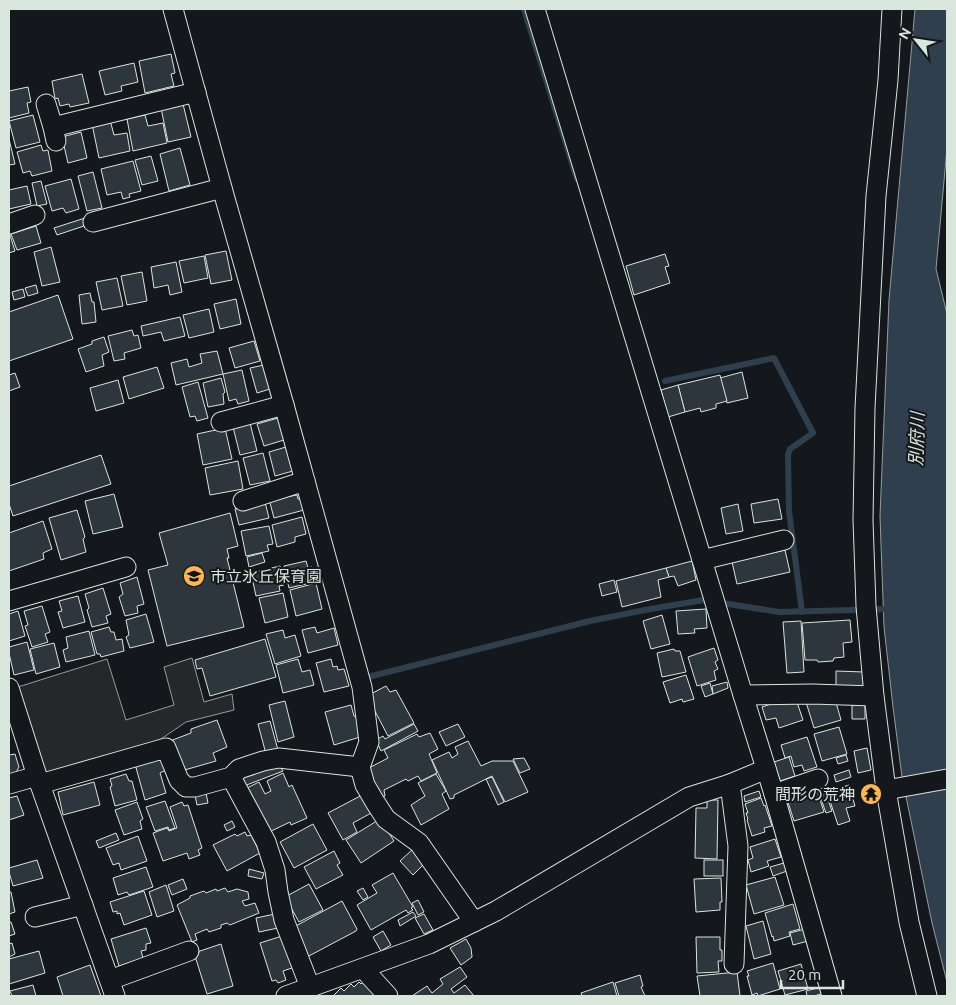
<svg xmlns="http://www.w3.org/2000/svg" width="956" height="1005" font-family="Ubuntu,'Noto Sans JP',sans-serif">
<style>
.parking{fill:#24282b;stroke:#939e99}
.water{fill:#2f3f4d;stroke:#939e99}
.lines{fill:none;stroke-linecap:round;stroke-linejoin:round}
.stream{stroke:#2f3f4d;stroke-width:6}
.building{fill:#2c363c;stroke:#d8e6dc}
.street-casing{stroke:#d8e6dc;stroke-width:21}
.street{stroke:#14181c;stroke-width:19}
.labels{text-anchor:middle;stroke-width:4;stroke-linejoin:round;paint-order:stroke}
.poi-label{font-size:16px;fill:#d8e6dc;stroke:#14181c;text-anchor:start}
.water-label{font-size:18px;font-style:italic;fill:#d8e6dc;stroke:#14181c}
</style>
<rect width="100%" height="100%" fill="#14181c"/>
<path class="parking" d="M 192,658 L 204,702 L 232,694 L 234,710 L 186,722 L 161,739 L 110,758 L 45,775 L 18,687 L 107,659 L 126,720 L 174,705 L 164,667 Z"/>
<path class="water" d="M 915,9 L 947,9 L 947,148 L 936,269 L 947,314 L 947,982 L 932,923 L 902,777 L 893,707 L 884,627 L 880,516 L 889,300 Z"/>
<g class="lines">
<g class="stream">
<path d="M 524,9 L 577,179"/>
<path d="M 665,381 L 774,358 L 813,433 L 790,449 L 788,455 L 789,511 L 802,612"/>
<path d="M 368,677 L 590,621 L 645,610 L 703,600 L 779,612 L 891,609"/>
</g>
</g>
<g class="building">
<path d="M 171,54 L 175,73 L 171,74 L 174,86 L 145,93 L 139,61 Z"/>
<path d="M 134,63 L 138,82 L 121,86 L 122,91 L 105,95 L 99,71 Z"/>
<path d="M 82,74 L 89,103 L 70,107 L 69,104 L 60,106 L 58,98 L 55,99 L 52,81 Z"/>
<path d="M 28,87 L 31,102 L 27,103 L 29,113 L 9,118 L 9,91 Z"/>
<path d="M 183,104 L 191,137 L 168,142 L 161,108 Z"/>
<path d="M 33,115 L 40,142 L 16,148 L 9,121 Z"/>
<path d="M 145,115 L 148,126 L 163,123 L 167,143 L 133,151 L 127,119 Z"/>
<path d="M 110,120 L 114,135 L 127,133 L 130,151 L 99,158 L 92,124 Z"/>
<path d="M 81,132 L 87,158 L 68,163 L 62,137 Z"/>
<path d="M 9,139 L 15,164 L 9,165 Z"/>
<path d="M 41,145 L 43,151 L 48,150 L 52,171 L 32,176 L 30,171 L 23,173 L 17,152 Z"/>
<path d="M 180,148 L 190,185 L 169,191 L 160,154 Z"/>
<path d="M 151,156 L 158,181 L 142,185 L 135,160 Z"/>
<path d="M 133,161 L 141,191 L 129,194 L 130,197 L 123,199 L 121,192 L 107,195 L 101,169 Z"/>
<path d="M 93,172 L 102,208 L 87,211 L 78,176 Z"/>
<path d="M 71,179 L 79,209 L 66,213 L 63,208 L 52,211 L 45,186 Z"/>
<path d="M 41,181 L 47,204 L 37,206 L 32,183 Z"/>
<path d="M 27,186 L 31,204 L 9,209 L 9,190 Z"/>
<path d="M 85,218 L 87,225 L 57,235 L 54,228 Z"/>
<path d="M 36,226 L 41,243 L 17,250 L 11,234 Z"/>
<path d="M 9,232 L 15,251 L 9,253 Z"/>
<path d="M 51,247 L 60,282 L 42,286 L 34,252 Z"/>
<path d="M 226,251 L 232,280 L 211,284 L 205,255 Z"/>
<path d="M 665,254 L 669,266 L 665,267 L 670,283 L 634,295 L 626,266 Z"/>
<path d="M 204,256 L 208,278 L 184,283 L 179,261 Z"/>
<path d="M 176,262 L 182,292 L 170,295 L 168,285 L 154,288 L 151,267 Z"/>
<path d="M 142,272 L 147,301 L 127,305 L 121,276 Z"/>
<path d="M 117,278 L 123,306 L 102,310 L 96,282 Z"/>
<path d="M 36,285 L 38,293 L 28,296 L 25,288 Z"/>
<path d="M 23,289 L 25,297 L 14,300 L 12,292 Z"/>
<path d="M 90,293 L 92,302 L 94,302 L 96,322 L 82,324 L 79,295 Z"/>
<path d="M 58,295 L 73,339 L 9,361 L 9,312 Z"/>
<path d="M 236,299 L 241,324 L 220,329 L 214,304 Z"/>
<path d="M 209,309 L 214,332 L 189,338 L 183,315 Z"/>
<path d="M 180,317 L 185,336 L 164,341 L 161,332 L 143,336 L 141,326 Z"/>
<path d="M 132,330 L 134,336 L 138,335 L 141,348 L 124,353 L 125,359 L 114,361 L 108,336 Z"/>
<path d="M 104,337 L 109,352 L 102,355 L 104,366 L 86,372 L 78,349 L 92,344 L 92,341 Z"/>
<path d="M 254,341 L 260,361 L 235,368 L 229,348 Z"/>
<path d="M 217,351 L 223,374 L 176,385 L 171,363 L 187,359 L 189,367 L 202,363 L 200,354 Z"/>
<path d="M 264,365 L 270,389 L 257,393 L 250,368 Z"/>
<path d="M 157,367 L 164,388 L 129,399 L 123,377 Z"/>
<path d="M 242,370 L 249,401 L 238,404 L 236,399 L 229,401 L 223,374 Z"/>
<path d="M 742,372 L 748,398 L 727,403 L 720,378 Z"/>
<path d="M 15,373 L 20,387 L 9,391 L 9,375 Z"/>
<path d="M 720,375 L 727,401 L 716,404 L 716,408 L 701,412 L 700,408 L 685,412 L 678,385 Z"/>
<path d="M 221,378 L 225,392 L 223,394 L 224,404 L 208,407 L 203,383 Z"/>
<path d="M 118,380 L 124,403 L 96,411 L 90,388 Z"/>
<path d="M 198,382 L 208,418 L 197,421 L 195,416 L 190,417 L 182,387 Z"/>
<path d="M 678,385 L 685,412 L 668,417 L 661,390 Z"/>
<path d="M 278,418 L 284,440 L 264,446 L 257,424 Z"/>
<path d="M 250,423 L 257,451 L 240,455 L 233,427 Z"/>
<path d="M 225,428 L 232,459 L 203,465 L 197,434 Z"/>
<path d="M 286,447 L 293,471 L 275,476 L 269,452 Z"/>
<path d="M 263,453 L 270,481 L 250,485 L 243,458 Z"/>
<path d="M 101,455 L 111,484 L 13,516 L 9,504 L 9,486 Z"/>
<path d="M 238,461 L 243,489 L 210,495 L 205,468 Z"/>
<path d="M 114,494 L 123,527 L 93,534 L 85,501 Z"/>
<path d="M 286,494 L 286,497 L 297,495 L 298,499 L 301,499 L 304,510 L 274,518 L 269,499 Z"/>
<path d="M 778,499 L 782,519 L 754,523 L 751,504 Z"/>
<path d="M 265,502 L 269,518 L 239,525 L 235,509 Z"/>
<path d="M 738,504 L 743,531 L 726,534 L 721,508 Z"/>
<path d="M 77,510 L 85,537 L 83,539 L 86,552 L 61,560 L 49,518 Z"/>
<path d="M 230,513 L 238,546 L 227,549 L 229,558 L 227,558 L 244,627 L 167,646 L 148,570 L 168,565 L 159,533 Z"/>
<path d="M 302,517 L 306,534 L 295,537 L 295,542 L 277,547 L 272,525 Z"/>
<path d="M 43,521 L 52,549 L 43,553 L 44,559 L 9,571 L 9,533 Z"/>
<path d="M 269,526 L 273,544 L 267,545 L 269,551 L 246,556 L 241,531 Z"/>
<path d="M 785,550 L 790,572 L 737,584 L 732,562 Z"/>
<path d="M 262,553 L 265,562 L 249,567 L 247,557 Z"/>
<path d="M 306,561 L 308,568 L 312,567 L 315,582 L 289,588 L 284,566 Z"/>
<path d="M 692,561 L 696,580 L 678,586 L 674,576 L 669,577 L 666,568 Z"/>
<path d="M 280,566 L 284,585 L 279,586 L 280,591 L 256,596 L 251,573 Z"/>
<path d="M 666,568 L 669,577 L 658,580 L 661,597 L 622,607 L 616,581 Z"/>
<path d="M 137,577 L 144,604 L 137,606 L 138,613 L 125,616 L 119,597 L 123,594 L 120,583 Z"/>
<path d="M 614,580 L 617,592 L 602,596 L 599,584 Z"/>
<path d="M 316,583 L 322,609 L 296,616 L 290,590 Z"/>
<path d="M 103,588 L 111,614 L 106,616 L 108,623 L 92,627 L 87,610 L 89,608 L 85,594 Z"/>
<path d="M 283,593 L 288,617 L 265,623 L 259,598 Z"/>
<path d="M 78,596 L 85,622 L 63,628 L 58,612 L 62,611 L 59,601 Z"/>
<path d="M 42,606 L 50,632 L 45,634 L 48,642 L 32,647 L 25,626 L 28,625 L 24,611 Z"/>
<path d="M 706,609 L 707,628 L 694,629 L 695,633 L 678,634 L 676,611 Z"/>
<path d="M 18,611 L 25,636 L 9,641 L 9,614 Z"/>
<path d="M 146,614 L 154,642 L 130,648 L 126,637 L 129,635 L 126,620 Z"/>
<path d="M 662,615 L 670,644 L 651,649 L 643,621 Z"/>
<path d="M 850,620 L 852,642 L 843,643 L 844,657 L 834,658 L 833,661 L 818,662 L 817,660 L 805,660 L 802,623 Z"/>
<path d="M 801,621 L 804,672 L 787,673 L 783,622 Z"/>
<path d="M 109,627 L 111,632 L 114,632 L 116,640 L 122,639 L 124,651 L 101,657 L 100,654 L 97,654 L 91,632 Z"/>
<path d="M 315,627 L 317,633 L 334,628 L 338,645 L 308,653 L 302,630 Z"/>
<path d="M 283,630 L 285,638 L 295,635 L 301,656 L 275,664 L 266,634 Z"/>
<path d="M 89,631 L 95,655 L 66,662 L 63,650 L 68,648 L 66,637 Z"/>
<path d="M 265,639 L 276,677 L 210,696 L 202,668 L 197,669 L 195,660 Z"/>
<path d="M 27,642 L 34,670 L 14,675 L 9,653 L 9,647 Z"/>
<path d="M 54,643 L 60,667 L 36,674 L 30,649 Z"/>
<path d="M 714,648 L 718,660 L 715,662 L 718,669 L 714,671 L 716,680 L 697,686 L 688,657 Z"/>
<path d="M 674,649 L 675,651 L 680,651 L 686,672 L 662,677 L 657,653 Z"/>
<path d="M 298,659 L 302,672 L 310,670 L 314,685 L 283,693 L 276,665 Z"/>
<path d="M 331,659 L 333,667 L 337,666 L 338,670 L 344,669 L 349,686 L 324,692 L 316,663 Z"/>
<path d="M 836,671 L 864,672 L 864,691 L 836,690 Z"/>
<path d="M 686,675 L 694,699 L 683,702 L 682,699 L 670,703 L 663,682 Z"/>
<path d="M 727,682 L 728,688 L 713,694 L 712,686 Z"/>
<path d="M 710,683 L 713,694 L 705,697 L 701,686 Z"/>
<path d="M 386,686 L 390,692 L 396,690 L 414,723 L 388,736 L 367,696 Z"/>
<path d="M 795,696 L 803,720 L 779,728 L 776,718 L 766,720 L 762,707 Z"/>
<path d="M 835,699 L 841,720 L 814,728 L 806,702 Z"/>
<path d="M 285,701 L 294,737 L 278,742 L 269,705 Z"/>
<path d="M 865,704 L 865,719 L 852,719 L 852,705 Z"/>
<path d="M 351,705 L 354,716 L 358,718 L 360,737 L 334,745 L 325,712 Z"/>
<path d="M 217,720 L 227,747 L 213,753 L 216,761 L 181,771 L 170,741 L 191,733 L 191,729 Z"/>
<path d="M 270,721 L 278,750 L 266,754 L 258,724 Z"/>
<path d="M 414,724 L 418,731 L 381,751 L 376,740 L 383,736 L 385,739 Z"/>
<path d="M 458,724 L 465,737 L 446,746 L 439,732 Z"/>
<path d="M 839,727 L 847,754 L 822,761 L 814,734 Z"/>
<path d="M 430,733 L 438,749 L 429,754 L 437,773 L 421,781 L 418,776 L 408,781 L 406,779 L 384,790 L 385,796 L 383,797 L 379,791 L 377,791 L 367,769 L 388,758 L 384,750 L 417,734 L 419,737 Z"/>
<path d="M 807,737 L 817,767 L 804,771 L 802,765 L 794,767 L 791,756 L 785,758 L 781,745 Z"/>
<path d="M 468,741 L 481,766 L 492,761 L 513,761 L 528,792 L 505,802 L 492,776 L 454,795 L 454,798 L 450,799 L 432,760 L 449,752 L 452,758 L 458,754 L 455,747 Z"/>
<path d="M 867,748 L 871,770 L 858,773 L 854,751 Z"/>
<path d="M 15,754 L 19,767 L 13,778 L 9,779 L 9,755 Z"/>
<path d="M 846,755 L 848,761 L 838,764 L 836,758 Z"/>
<path d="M 162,756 L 166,770 L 160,773 L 166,793 L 145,800 L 135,764 Z"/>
<path d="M 789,757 L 795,776 L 780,781 L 774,762 Z"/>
<path d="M 524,758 L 530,769 L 520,773 L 513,759 Z"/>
<path d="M 278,763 L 283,771 L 244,786 L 240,774 Z"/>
<path d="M 849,770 L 851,777 L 836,782 L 834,775 Z"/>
<path d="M 283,773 L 289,787 L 292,785 L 307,818 L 291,825 L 290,822 L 267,833 L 247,788 L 259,782 L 265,794 L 271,791 L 267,781 Z"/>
<path d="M 126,774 L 129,781 L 132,781 L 137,800 L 115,806 L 110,787 L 112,786 L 110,779 Z"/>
<path d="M 436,774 L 446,791 L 442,794 L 449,809 L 421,825 L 411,805 L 425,796 L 418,783 Z"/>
<path d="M 492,777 L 504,802 L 498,805 L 486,779 Z"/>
<path d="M 94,782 L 100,805 L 63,815 L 58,792 Z"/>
<path d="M 849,785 L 855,806 L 846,808 L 850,821 L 838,825 L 827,792 Z"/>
<path d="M 817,790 L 824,812 L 794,821 L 787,799 Z"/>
<path d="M 759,791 L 761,797 L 745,802 L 744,796 Z"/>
<path d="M 206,793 L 208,803 L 197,805 L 195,795 Z"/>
<path d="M 364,794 L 373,812 L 353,823 L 357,832 L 343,840 L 328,813 Z"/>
<path d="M 826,794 L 832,811 L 826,813 L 820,796 Z"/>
<path d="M 17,796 L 24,815 L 9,820 L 9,798 Z"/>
<path d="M 761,798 L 764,806 L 765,805 L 772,826 L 764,828 L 765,832 L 752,836 L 747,820 L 748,819 L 746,813 L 748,813 L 745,804 Z"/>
<path d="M 707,800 L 718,800 L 717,859 L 695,858 L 696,808 L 707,808 Z"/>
<path d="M 165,801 L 175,828 L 169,830 L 168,827 L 155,831 L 146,807 Z"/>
<path d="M 137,802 L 143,819 L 140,821 L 142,829 L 124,835 L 115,810 Z"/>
<path d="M 182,802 L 184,806 L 188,805 L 202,848 L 198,850 L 200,855 L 189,859 L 187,853 L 163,861 L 153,833 L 167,828 L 169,831 L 177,828 L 170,807 Z"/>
<path d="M 380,819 L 394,841 L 361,863 L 346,840 Z"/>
<path d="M 232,821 L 235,827 L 227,831 L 224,825 Z"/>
<path d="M 313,824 L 327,850 L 294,868 L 280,842 Z"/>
<path d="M 245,832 L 247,836 L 251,835 L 260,853 L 227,871 L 213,845 L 235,834 L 237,836 Z"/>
<path d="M 116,833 L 119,840 L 99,848 L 96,841 Z"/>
<path d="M 138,836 L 147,861 L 121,870 L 119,863 L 113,865 L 106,848 Z"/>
<path d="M 775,839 L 781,857 L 767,861 L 769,866 L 751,872 L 748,860 L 753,858 L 750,847 Z"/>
<path d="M 413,849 L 425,863 L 413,875 L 400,861 Z"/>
<path d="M 334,851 L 340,863 L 337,865 L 343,875 L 316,889 L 304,867 Z"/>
<path d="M 37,860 L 43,878 L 13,886 L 9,872 L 9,868 Z"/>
<rect x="704" y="860" width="19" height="16"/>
<path d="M 784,863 L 787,871 L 773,876 L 770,867 Z"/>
<path d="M 146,867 L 153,887 L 129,895 L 127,892 L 118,895 L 113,878 Z"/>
<path d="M 249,869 L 264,873 L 262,879 L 248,876 Z"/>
<path d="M 393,873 L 413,907 L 411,908 L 413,910 L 408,913 L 406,910 L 371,930 L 357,905 L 377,893 L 372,885 Z"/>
<path d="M 775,877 L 784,905 L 754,914 L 746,885 Z"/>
<path d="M 721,878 L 722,902 L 720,902 L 720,910 L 696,912 L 694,879 Z"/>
<path d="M 183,879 L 187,889 L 172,895 L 168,885 Z"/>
<path d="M 309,884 L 323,910 L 299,922 L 285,897 Z"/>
<path d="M 166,885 L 174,911 L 157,917 L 149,892 Z"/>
<path d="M 225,888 L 228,892 L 237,889 L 248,892 L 249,899 L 242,901 L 245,906 L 255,903 L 259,913 L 230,925 L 227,923 L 221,925 L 221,928 L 209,932 L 207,929 L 195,934 L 197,940 L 192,942 L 177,905 L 190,898 L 190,896 L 204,891 L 206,893 L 216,889 L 217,891 Z"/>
<path d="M 363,888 L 368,897 L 363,900 L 357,891 Z"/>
<path d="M 144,891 L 152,915 L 124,925 L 120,913 L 117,914 L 117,911 L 113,912 L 110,902 Z"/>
<path d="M 9,892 L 11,892 L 15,912 L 9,914 Z"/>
<path d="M 418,900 L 424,912 L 418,915 L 412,903 Z"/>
<path d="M 342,901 L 357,929 L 356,931 L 307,957 L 292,928 Z"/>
<path d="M 793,904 L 800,929 L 789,932 L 790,936 L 774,941 L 773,936 L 772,937 L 765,913 Z"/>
<path d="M 413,912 L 416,916 L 400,926 L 398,920 Z"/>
<path d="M 275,914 L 278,928 L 259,932 L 256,918 Z"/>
<path d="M 424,914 L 433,930 L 424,934 L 415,918 Z"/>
<path d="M 763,921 L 771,954 L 754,959 L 746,926 Z"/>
<path d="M 9,922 L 11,922 L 15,934 L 9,936 Z"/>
<path d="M 146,928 L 151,943 L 146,944 L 146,950 L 141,951 L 143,958 L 119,966 L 111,939 Z"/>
<path d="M 805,929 L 808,941 L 793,945 L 790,933 Z"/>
<path d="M 383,931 L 391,945 L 381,951 L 373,937 Z"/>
<path d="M 282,936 L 295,967 L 283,971 L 286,980 L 278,983 L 276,980 L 272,981 L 260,943 Z"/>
<path d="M 696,937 L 720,937 L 720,950 L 722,950 L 722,961 L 718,961 L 719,972 L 697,973 Z"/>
<path d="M 466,939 L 471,948 L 472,957 L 461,965 L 450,948 Z"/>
<path d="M 12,943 L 15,954 L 9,957 L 9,944 Z"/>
<path d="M 221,944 L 233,986 L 207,994 L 194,953 Z"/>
<path d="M 39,951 L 45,973 L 9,984 L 9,959 Z"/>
<path d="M 773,963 L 780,989 L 758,996 L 757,993 L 752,995 L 747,976 L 749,976 L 747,971 Z"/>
<path d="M 801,964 L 808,989 L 785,995 L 778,971 Z"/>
<path d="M 90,965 L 101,996 L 63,996 L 57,977 Z"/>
<path d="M 460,967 L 467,977 L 451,989 L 454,993 L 465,985 L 474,996 L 412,996 L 427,986 L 432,993 L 443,984 L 440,979 Z"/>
<path d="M 737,972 L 740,996 L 700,996 L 697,976 Z"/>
<path d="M 640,975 L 643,986 L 641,987 L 645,996 L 619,996 L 615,983 Z"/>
<path d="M 365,980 L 380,996 L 333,996 L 341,988 L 344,991 L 351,984 L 354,987 L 359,982 L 361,984 Z"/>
<path d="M 613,982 L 617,996 L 582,996 L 581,993 Z"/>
<path d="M 33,985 L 36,996 L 12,996 L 10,991 Z"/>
<path d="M 821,987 L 824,993 L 814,996 L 807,996 L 806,991 Z"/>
</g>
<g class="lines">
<g class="street-casing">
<g id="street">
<path d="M 173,9 L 222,188 L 284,405 L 362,687 L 369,742 L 360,767 L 365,785 L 375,802 L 386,819 L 419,843 L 474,922"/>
<path d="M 535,9 L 743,695 L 774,794 L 832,996"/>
<path d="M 892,9 L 888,80 L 876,196 L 865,408 L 863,520 L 866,606 L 874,696 L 886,790 L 909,922 L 927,996"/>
<path d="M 46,104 L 53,127 L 56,141"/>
<path d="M 53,127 L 196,92"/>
<path d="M 93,222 L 222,188"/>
<path d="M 9,224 L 35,215"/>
<path d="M 221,422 L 284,405"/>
<path d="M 243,501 L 305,481"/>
<path d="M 702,560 L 784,540"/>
<path d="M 9,601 L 126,567"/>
<path d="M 9,688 L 37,776 L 115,996"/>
<path d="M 743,695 L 812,694 L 874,696"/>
<path d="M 231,777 L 266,842 L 275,870 L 278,892 L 284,920 L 310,987"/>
<path d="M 9,784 L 37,776"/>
<path d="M 40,784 L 166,748 L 179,780 L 186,787 L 195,787 L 231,777 L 239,769 L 263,761 L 279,758 L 360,767"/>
<path d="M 730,784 L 738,846 L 734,964"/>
<path d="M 886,790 L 947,779"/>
<path d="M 774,794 L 818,779"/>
<path d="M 35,917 L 83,905"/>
<path d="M 366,968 L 368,974 L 388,996"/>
<path d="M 110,980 L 189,951"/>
<path d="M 286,996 L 429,944 L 496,911 L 689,797 L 730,784 L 766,769"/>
</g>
</g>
<use href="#street" class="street"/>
</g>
<defs>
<g id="school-disc" transform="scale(1.125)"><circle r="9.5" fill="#ffb74d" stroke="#14181c"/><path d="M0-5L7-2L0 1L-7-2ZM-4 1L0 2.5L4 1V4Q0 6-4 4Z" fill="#111"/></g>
<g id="temple-disc" transform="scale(1.125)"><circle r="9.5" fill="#ffb74d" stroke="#14181c"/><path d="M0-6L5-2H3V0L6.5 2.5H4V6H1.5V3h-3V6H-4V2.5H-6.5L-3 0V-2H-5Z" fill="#111"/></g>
</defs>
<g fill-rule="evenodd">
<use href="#school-disc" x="194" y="576"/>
<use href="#temple-disc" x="871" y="794"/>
</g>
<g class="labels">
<g class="poi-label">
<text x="210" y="582">市立氷丘保育園</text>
<text x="855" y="800" text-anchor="end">間形の荒神</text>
</g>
<g class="water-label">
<text transform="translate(917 439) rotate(-88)" y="6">別府川</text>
</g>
</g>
<rect width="956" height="1005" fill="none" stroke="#d8e6dc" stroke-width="20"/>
<g transform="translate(916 40) rotate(300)" stroke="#14181c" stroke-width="4" paint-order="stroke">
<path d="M0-4L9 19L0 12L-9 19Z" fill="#d8e6dc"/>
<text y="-8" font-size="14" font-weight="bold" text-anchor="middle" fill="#d8e6dc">N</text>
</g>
<path d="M781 980v8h62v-8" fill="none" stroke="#d8e6dc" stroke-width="2.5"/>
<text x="788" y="980" font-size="15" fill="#d8e6dc" stroke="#14181c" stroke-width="4" paint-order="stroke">20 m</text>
</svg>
